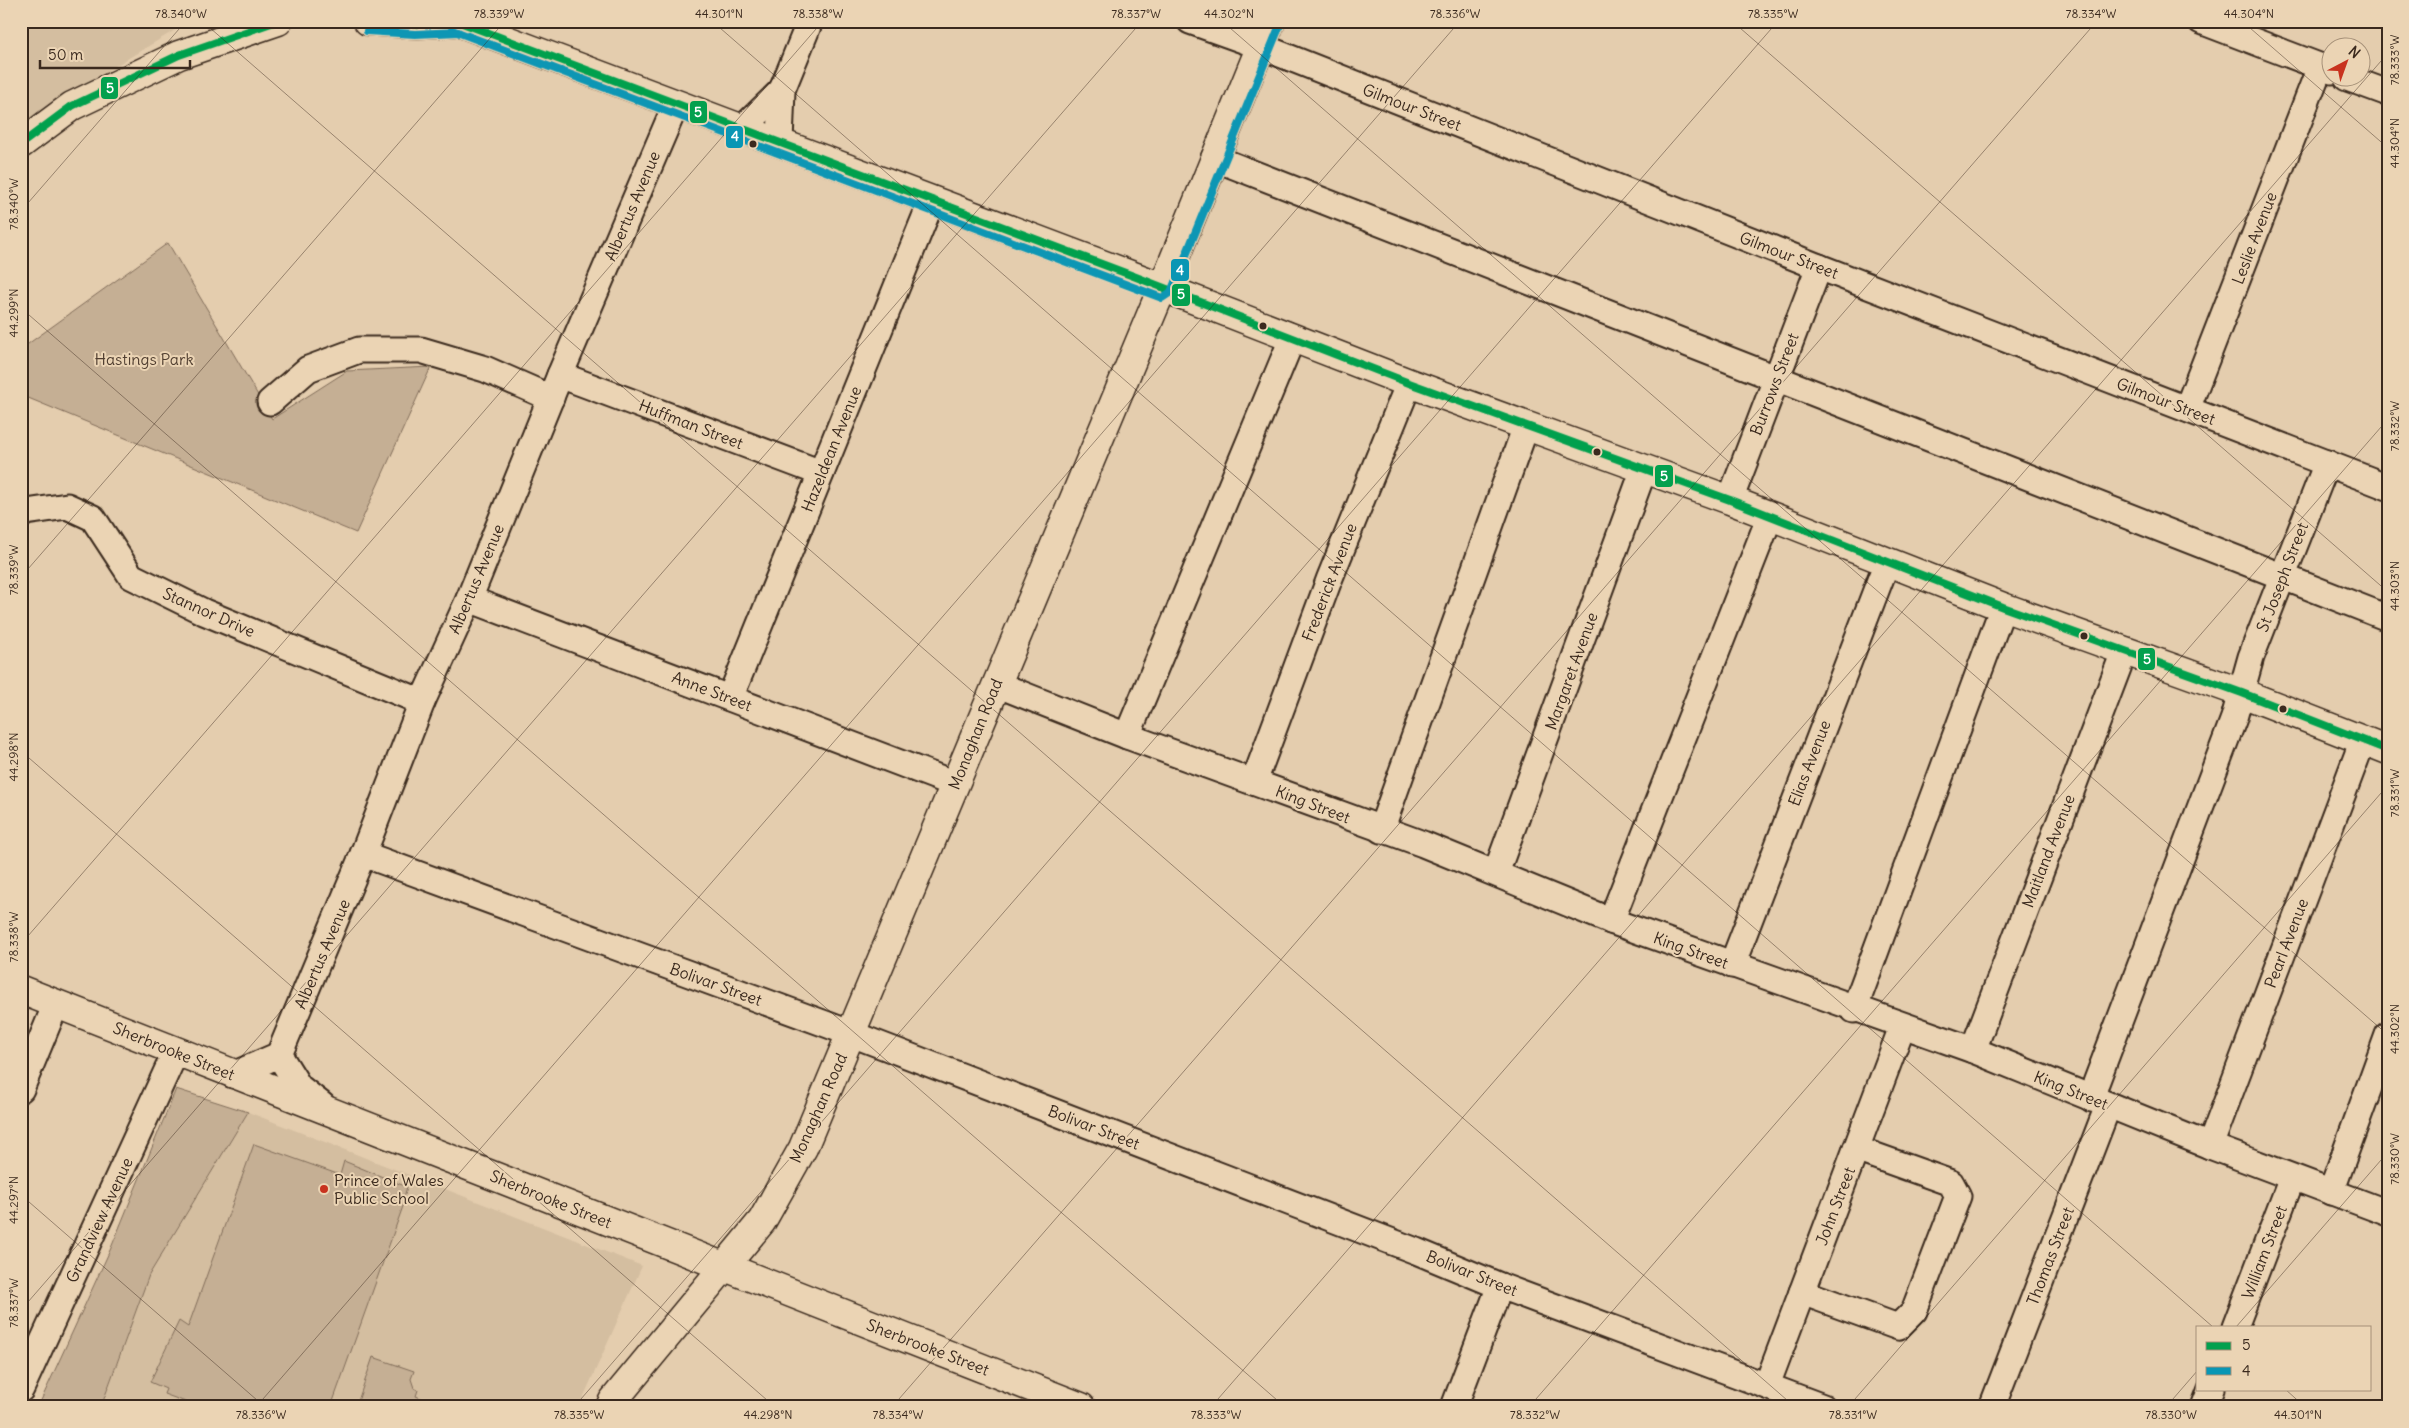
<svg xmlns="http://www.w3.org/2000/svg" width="2409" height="1428" font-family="Delius,sans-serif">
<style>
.built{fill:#d4bea0}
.green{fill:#c5af94;stroke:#806c59}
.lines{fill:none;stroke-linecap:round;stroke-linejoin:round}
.minor-casing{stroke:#3b2a1e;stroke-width:29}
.major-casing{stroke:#3b2a1e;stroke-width:31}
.minor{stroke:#ebd4b4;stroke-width:25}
.major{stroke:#ebd4b4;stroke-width:28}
.bus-1-casing{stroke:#ebd4b4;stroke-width:11}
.bus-2-casing{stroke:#ebd4b4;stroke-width:11}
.bus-1{stroke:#03a04e;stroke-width:8}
.bus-2{stroke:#0996b4;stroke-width:8}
.ticks{fill:none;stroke:#3b2a1e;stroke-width:1;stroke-opacity:0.45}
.bus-dot{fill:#3b2a1e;stroke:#ebd4b4;stroke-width:2}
.poi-dot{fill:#c8321e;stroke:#ebd4b4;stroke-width:2}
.labels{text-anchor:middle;stroke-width:4;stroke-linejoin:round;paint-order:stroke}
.street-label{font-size:16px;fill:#3b2a1e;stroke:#ebd4b4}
.park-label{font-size:16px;fill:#503e30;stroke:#ebd4b4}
.poi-label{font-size:16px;fill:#3b2a1e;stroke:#ebd4b4;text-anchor:start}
.line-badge{stroke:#ebd4b4;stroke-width:2}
.badge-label{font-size:14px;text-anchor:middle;font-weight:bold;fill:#fff}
.neatline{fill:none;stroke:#3b2a1e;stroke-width:2}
.ticks-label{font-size:12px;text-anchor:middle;fill:#3b2a1e}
</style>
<rect width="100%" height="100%" fill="#e4cdae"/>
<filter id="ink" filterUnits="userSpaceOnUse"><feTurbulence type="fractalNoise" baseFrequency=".02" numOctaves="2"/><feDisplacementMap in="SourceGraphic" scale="10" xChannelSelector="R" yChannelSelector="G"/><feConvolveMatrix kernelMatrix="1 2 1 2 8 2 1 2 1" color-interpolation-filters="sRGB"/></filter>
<g filter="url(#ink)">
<g class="built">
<path d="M 21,21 L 190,21 L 21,123 Z"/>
<path d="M 248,1112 L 642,1266 L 579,1407 L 101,1407 L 149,1275 Z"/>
</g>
<g class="green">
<path d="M 168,243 L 272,419 L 347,371 L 431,367 L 356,533 L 21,395 L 21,349 Z"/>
<path d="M 176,1089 L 248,1112 L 149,1275 L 101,1407 L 38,1407 L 111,1248 Z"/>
<path d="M 254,1144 L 340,1175 L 344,1161 L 407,1187 L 404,1197 L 406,1198 L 331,1407 L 199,1407 L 164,1394 L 166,1389 L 150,1382 L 179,1321 L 188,1327 Z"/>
<path d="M 373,1357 L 414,1371 L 411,1379 L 414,1388 L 418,1390 L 416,1396 L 430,1402 L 429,1407 L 356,1407 Z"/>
</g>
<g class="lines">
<g class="minor-casing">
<g id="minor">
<path d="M 1190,21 L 1260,46 L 1819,267 L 2388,487"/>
<path d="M 2201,21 L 2332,71"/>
<path d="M 2347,78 L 2388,93"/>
<path d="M 743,128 L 782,90"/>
<path d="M 780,142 L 782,90 L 810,21"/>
<path d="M 1214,158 L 2388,618"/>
<path d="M 560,375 L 821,473"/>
<path d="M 270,402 L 308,369 L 359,350 L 421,350 L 485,369 L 551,398"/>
<path d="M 2187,409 L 2320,67"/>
<path d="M 1730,500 L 1819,267"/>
<path d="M 21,515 L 26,512 L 67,506 L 93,518 L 131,576 L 204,612 L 422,702"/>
<path d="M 469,599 L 955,784"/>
<path d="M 996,684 L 1127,736 L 1423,844 L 1611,921 L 1973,1050 L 2210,1146 L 2388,1213"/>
<path d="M 730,698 L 932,200"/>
<path d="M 1127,736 L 1292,339"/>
<path d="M 1254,782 L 1329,580 L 1409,383"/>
<path d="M 1381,830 L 1526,426"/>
<path d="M 363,854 L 831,1026 L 1416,1251 L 1500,1286 L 1823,1407"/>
<path d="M 1496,873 L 1644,469"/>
<path d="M 1611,921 L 1770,516"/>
<path d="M 1732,965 L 1887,562"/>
<path d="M 1854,1010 L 2003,607"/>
<path d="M 1973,1050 L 2124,652"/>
<path d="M 279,1055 L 299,1087 L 322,1105"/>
<path d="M 233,1075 L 279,1055 L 363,854 L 422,702 L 469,599 L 560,375 L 676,104"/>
<path d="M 21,1089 L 56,1004"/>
<path d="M 2092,1099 L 2096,1083 L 2234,718 L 2251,657 L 2327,463"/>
<path d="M 2210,1146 L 2363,740"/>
<path d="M 2331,1192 L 2388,1035"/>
<path d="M 1802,1292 L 1898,1327 L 1914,1311 L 1958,1196 L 1951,1183 L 1856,1149"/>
<path d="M 2235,1327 L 2292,1178"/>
<path d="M 1767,1385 L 1902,1027"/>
<path d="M 21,1389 L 176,1051"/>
<path d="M 1454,1407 L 1500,1286"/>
<path d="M 1992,1407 L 2108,1106"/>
<path d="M 2204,1407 L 2211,1389"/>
</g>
</g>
<g class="major-casing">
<g id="major">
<path d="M 368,21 L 416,24 L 458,22"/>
<path d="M 456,21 L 1136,277 L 1409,383 L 1730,500 L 2003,607 L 2242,693 L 2388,750"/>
<path d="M 21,144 L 72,106 L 179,55 L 278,21"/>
<path d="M 21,990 L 1081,1407"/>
<path d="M 610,1407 L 613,1401 L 762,1221 L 803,1148 L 1171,267 L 1271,21"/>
</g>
</g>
<use href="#minor" class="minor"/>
<use href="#major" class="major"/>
<g class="bus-1-casing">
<g id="bus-1">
<path d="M 372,21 L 416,24 L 458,22"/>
<path d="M 457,21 L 1136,277 L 1409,383 L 1730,500 L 2003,607 L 2242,693 L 2388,750"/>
<path d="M 21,144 L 72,106 L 179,55 L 277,21"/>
</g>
</g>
<g class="bus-2-casing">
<g id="bus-2">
<path d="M 452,30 L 1162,298 L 1171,292 L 1280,25"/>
<path d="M 367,31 L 415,34 L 458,32"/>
</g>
</g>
<use href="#bus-1" class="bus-1"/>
<use href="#bus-2" class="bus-2"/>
</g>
</g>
<path class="ticks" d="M 202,21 L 1795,1407M 712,21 L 2213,1327M 1222,21 L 2388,1035M 1732,21 L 2388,592M 2242,21 L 2388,148M 21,211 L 186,21M 21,308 L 1285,1407M 21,577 L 505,21M 21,751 L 775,1407M 21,944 L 823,21M 21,1195 L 265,1407M 21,1310 L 1142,21M 2236,1327 L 2388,1152M 2285,1389 L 2305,1407M 256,1407 L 1460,21M 574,1407 L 1778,21M 892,1407 L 2097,21M 1211,1407 L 2388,53M 1529,1407 L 2388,419M 1848,1407 L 2388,785M 2166,1407 L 2198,1370"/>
<g class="bus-dot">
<circle cx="753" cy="144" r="4.5"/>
<circle cx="1263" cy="326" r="4.5"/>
<circle cx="1597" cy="452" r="4.5"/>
<circle cx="2084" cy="636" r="4.5"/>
<circle cx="2283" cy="709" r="4.5"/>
</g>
<circle class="poi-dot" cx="324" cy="1189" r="5"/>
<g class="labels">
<g class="street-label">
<text transform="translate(1412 107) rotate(21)" y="6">Gilmour Street</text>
<text transform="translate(632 206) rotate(-67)" y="6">Albertus Avenue</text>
<text transform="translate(2254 238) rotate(-69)" y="6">Leslie Avenue</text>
<text transform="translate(1789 255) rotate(21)" y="6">Gilmour Street</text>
<text transform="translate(1774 384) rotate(-69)" y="6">Burrows Street</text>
<text transform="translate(2166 401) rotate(21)" y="6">Gilmour Street</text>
<text transform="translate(691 424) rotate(21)" y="6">Huffman Street</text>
<text transform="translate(831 449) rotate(-68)" y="6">Hazeldean Avenue</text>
<text transform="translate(2282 577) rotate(-69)" y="6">St Joseph Street</text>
<text transform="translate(476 579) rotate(-67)" y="6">Albertus Avenue</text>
<text transform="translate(1329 582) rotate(-69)" y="6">Frederick Avenue</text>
<text transform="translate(209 612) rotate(24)" y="6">Stannor Drive</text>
<text transform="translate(1571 671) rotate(-70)" y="6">Margaret Avenue</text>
<text transform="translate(712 691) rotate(21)" y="6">Anne Street</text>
<text transform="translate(975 734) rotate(-68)" y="6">Monaghan Road</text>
<text transform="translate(1809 763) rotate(-69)" y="6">Elias Avenue</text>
<text transform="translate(1313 804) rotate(21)" y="6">King Street</text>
<text transform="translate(2048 851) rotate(-69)" y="6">Maitland Avenue</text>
<text transform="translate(2286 943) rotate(-69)" y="6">Pearl Avenue</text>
<text transform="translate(1691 950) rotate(20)" y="6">King Street</text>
<text transform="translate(322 954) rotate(-67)" y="6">Albertus Avenue</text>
<text transform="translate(716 984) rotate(20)" y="6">Bolivar Street</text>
<text transform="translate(174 1051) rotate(22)" y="6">Sherbrooke Street</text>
<text transform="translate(2071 1090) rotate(22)" y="6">King Street</text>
<text transform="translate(818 1108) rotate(-66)" y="6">Monaghan Road</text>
<text transform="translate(1094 1127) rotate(21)" y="6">Bolivar Street</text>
<text transform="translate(551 1199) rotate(22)" y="6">Sherbrooke Street</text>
<text transform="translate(1835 1206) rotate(-69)" y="6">John Street</text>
<text transform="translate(99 1220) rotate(-65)" y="6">Grandview Avenue</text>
<text transform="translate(2264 1252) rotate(-69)" y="6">William Street</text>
<text transform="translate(2050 1256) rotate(-69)" y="6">Thomas Street</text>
<text transform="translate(1472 1273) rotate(22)" y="6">Bolivar Street</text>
<text transform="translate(928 1347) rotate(21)" y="6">Sherbrooke Street</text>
</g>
<g class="park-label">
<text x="144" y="365">Hastings Park</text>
</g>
<g class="poi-label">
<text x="334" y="1186">Prince of Wales<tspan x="334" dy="18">Public School</tspan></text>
</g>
</g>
<g class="line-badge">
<rect x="100" y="76" width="19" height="24" rx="5" fill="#03a04e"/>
<rect x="689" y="100" width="19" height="24" rx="5" fill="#03a04e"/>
<rect x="725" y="125" width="19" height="24" rx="5" fill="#0996b4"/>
<rect x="1170" y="258" width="20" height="24" rx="5" fill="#0996b4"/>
<rect x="1171" y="283" width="20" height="24" rx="5" fill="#03a04e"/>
<rect x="1654" y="464" width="20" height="24" rx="5" fill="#03a04e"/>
<rect x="2137" y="647" width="19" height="24" rx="5" fill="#03a04e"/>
</g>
<g class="badge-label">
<text x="110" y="93">5</text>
<text x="698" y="117">5</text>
<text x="735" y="141">4</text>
<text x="1180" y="275">4</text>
<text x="1181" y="299">5</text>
<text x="1664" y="481">5</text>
<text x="2147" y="664">5</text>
</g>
<rect width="2409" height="1428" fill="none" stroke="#ebd4b4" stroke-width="55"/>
<rect x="2196" y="1326" width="175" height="65" fill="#ebd4b4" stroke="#a59078"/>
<rect x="2206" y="1342" width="25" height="8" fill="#03a04e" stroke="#a59078"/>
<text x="2242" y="1350" font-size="15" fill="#3b2a1e">5</text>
<rect x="2206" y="1367" width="25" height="8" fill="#0996b4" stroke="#a59078"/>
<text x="2242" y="1376" font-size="15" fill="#3b2a1e">4</text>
<g transform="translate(2346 62) rotate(41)"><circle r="24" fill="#ebd4b4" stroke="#a59078"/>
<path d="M0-4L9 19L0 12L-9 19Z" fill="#c8321e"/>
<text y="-8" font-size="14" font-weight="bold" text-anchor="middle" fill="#3b2a1e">N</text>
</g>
<path d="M40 60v8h150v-8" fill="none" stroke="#3b2a1e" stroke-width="2.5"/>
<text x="48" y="60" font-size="15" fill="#3b2a1e" stroke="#ebd4b4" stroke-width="4" paint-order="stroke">50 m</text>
<rect x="28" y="28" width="2354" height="1372" class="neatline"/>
<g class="ticks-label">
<text x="181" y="18">78.340°W</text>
<text x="499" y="18">78.339°W</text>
<text x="719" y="18">44.301°N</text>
<text x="818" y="18">78.338°W</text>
<text x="1136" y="18">78.337°W</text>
<text x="1229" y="18">44.302°N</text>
<text x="1455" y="18">78.336°W</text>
<text x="1773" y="18">78.335°W</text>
<text x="2091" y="18">78.334°W</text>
<text x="2249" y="18">44.304°N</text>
<text transform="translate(2395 60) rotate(-90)" y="4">78.333°W</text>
<text transform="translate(2395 143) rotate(-90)" y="4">44.304°N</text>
<text transform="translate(14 204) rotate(-90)" y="4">78.340°W</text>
<text transform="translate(14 313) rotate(-90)" y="4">44.299°N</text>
<text transform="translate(2395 426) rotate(-90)" y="4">78.332°W</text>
<text transform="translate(14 570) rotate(-90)" y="4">78.339°W</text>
<text transform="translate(2395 586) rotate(-90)" y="4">44.303°N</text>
<text transform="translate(14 757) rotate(-90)" y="4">44.298°N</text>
<text transform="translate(2395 793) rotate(-90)" y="4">78.331°W</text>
<text transform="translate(14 937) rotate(-90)" y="4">78.338°W</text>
<text transform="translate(2395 1029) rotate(-90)" y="4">44.302°N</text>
<text transform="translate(2395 1159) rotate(-90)" y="4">78.330°W</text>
<text transform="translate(14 1200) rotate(-90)" y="4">44.297°N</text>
<text transform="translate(14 1303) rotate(-90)" y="4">78.337°W</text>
<text x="261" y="1419">78.336°W</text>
<text x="579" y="1419">78.335°W</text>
<text x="768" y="1419">44.298°N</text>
<text x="898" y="1419">78.334°W</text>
<text x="1216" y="1419">78.333°W</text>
<text x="1535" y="1419">78.332°W</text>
<text x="1853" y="1419">78.331°W</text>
<text x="2171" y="1419">78.330°W</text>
<text x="2298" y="1419">44.301°N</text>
</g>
</svg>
